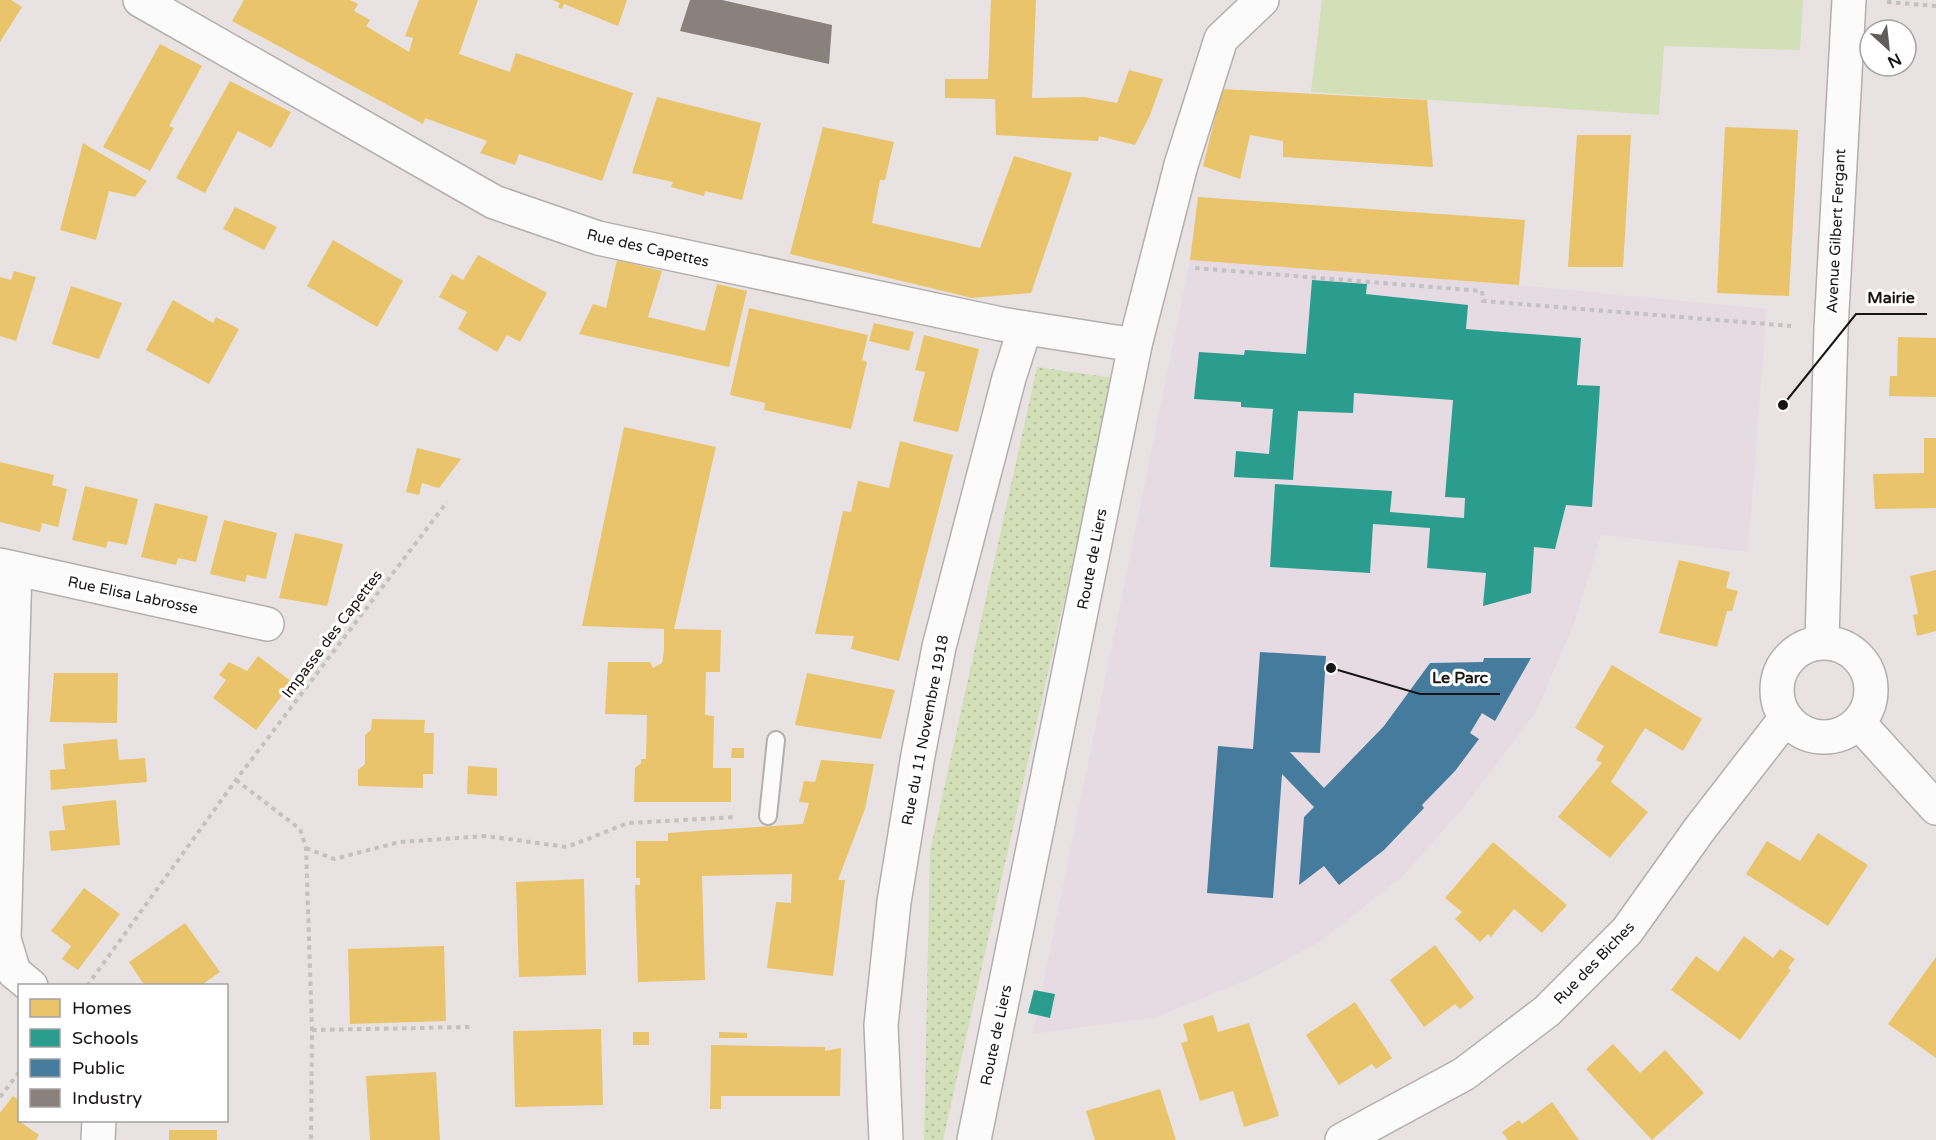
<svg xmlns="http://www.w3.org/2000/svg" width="1936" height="1140" font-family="'Varela Round',sans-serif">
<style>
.education{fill:#e7dbe3}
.park{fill:#d3dfb7}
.garden{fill:url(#garden-dots)}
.homes{fill:#e9c46a}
.schools{fill:#2a9d8f}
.public{fill:#457b9d}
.industry{fill:#8a817c}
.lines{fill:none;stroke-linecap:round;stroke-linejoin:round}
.lane-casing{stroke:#b3afae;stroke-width:20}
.street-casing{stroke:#b3afae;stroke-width:36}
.path{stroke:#c3c2c1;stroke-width:4;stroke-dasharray:4.5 4.5;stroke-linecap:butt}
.lane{stroke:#fcfbfb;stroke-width:16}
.street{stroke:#fcfbfb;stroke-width:33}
.labels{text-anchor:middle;stroke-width:6;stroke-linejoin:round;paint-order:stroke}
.street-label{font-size:15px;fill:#181514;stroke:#fff}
.leader{fill:none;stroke:#181514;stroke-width:2}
.callout-dot{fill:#181514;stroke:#fff;stroke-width:2}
.callout-label{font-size:16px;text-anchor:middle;font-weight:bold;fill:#181514;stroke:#fff;stroke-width:6;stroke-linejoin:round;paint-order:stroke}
</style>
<defs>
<pattern id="garden-dots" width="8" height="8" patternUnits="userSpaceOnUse" patternTransform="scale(1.5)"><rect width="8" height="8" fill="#d3dfb7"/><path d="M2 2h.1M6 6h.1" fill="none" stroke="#b4be9c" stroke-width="1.8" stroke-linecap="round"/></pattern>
</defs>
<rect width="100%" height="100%" fill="#e8e3e2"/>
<path class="education" d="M 1190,260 L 1519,285 L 1767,309 L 1748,552 L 1601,535 L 1574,624 L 1536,712 L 1464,807 L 1404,875 L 1321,941 L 1256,976 L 1157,1017 L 1033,1034 Z"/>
<path class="park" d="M 1322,0 L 1803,0 L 1800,50 L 1664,46 L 1659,115 L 1311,92 Z"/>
<path class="garden" d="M 1037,367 L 1114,378 L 943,1140 L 924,1140 L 930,852 Z"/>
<g class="homes">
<path d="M 0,0 L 11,0 L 22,7 L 0,42 Z"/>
<path d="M 244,0 L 350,0 L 358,4 L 354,11 L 370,20 L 366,26 L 409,52 L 413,38 L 405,36 L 419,0 L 478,0 L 459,54 L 510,72 L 516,53 L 633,93 L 602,181 L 519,154 L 515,165 L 480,153 L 487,141 L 425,118 L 423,124 L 232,21 Z"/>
<path d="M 552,0 L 627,0 L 618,26 L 564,4 L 562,9 L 558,7 L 560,3 Z"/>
<path d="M 991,0 L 1036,0 L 1032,98 L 1084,97 L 1117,103 L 1129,70 L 1163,79 L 1150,115 L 1135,145 L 1099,136 L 1098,141 L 996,135 L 995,99 L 945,98 L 945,79 L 988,79 Z"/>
<path d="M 160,44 L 202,66 L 169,126 L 174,128 L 150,171 L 103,147 Z"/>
<path d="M 230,81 L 291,112 L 271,148 L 238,131 L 205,193 L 176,178 Z"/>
<path d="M 1222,89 L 1427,100 L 1433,167 L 1283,157 L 1283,141 L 1250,135 L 1240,179 L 1203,166 Z"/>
<path d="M 657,97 L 761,123 L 742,200 L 705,191 L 704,196 L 671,187 L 673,182 L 632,173 Z"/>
<path d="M 823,127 L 894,142 L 885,180 L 880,180 L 872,223 L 980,248 L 1014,156 L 1072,173 L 1031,293 L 972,298 L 790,254 Z"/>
<path d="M 1725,127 L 1798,130 L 1789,296 L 1717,293 Z"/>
<path d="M 1577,135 L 1631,135 L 1623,267 L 1568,267 Z"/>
<path d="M 83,143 L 147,181 L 135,197 L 109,191 L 96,240 L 60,230 Z"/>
<path d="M 1198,197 L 1525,220 L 1519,285 L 1190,260 Z"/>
<path d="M 235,207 L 277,227 L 264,250 L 223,229 Z"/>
<path d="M 333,240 L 403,281 L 377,327 L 307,286 Z"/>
<path d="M 478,255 L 547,293 L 520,342 L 507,335 L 497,352 L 458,329 L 467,312 L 439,297 L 452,274 L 463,280 Z"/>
<path d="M 617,260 L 662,271 L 648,317 L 705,331 L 717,284 L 747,291 L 729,367 L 579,334 L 593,304 L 606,308 Z"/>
<path d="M 14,271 L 36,277 L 16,341 L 0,336 L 0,277 L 11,280 Z"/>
<path d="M 71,286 L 122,303 L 99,359 L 52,344 Z"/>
<path d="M 173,300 L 213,323 L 216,317 L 239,329 L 209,384 L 146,350 Z"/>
<path d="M 749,308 L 868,335 L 862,360 L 867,362 L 851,429 L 764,410 L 765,403 L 730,395 Z"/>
<path d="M 874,323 L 914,332 L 909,351 L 869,341 Z"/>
<path d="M 924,335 L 979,349 L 958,432 L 913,421 L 925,372 L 915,370 Z"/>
<path d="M 1898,337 L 1936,338 L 1936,397 L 1889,396 L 1890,376 L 1897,376 Z"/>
<path d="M 624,427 L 716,447 L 674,629 L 721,630 L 720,672 L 706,672 L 705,715 L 714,716 L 713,768 L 731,768 L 731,802 L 634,802 L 635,768 L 641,763 L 641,759 L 646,759 L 647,715 L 605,714 L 608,662 L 650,662 L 653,668 L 662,663 L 664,651 L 664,629 L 582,626 Z"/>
<path d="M 1924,438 L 1936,438 L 1936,508 L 1875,509 L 1873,474 L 1924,473 Z"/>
<path d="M 900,441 L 953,455 L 899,661 L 851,649 L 854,636 L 815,634 L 843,511 L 851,512 L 858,481 L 889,488 Z"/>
<path d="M 417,448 L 461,459 L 439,488 L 422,483 L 419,495 L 406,492 Z"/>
<path d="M 0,462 L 54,475 L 52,485 L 67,489 L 58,527 L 42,523 L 40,532 L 0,522 Z"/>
<path d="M 85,486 L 138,499 L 127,545 L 108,541 L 106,548 L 72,540 Z"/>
<path d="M 155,503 L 208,516 L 196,562 L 178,558 L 176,565 L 141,557 Z"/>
<path d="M 224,520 L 277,533 L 266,579 L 247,575 L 245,582 L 210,574 Z"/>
<path d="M 295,533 L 343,544 L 327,606 L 279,598 Z"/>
<path d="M 1679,560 L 1730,572 L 1726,588 L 1738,591 L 1732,611 L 1727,611 L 1717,647 L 1659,633 Z"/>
<path d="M 1936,570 L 1936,631 L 1917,636 L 1913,615 L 1918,614 L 1910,576 Z"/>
<path d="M 258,656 L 292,682 L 256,730 L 213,698 L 226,680 L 219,675 L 229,662 L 247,671 Z"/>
<path d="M 1612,665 L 1702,719 L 1683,751 L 1645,728 L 1611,782 L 1648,812 L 1610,858 L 1558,817 L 1602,763 L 1596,760 L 1604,746 L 1575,728 Z"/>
<path d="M 54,673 L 118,673 L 117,723 L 50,722 Z"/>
<path d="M 807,673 L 895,690 L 881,739 L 795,725 Z"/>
<path d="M 372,719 L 425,720 L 424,733 L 434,733 L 433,774 L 423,774 L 423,788 L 358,786 L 358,770 L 365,764 L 365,735 L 371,730 Z"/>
<path d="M 117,739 L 119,760 L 145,758 L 147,782 L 51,790 L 50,770 L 65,769 L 63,744 Z"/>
<path d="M 732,748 L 744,748 L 744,758 L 731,758 Z"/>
<path d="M 821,760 L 874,764 L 865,809 L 838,880 L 845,880 L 833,976 L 767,968 L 776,902 L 791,903 L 792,874 L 702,876 L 705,980 L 638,982 L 635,885 L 640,885 L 640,878 L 636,878 L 636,841 L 668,841 L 668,833 L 803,824 L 809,803 L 799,802 L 804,781 L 815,782 Z"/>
<path d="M 468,766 L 497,768 L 497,796 L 467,794 Z"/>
<path d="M 116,800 L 120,845 L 51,851 L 49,831 L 65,830 L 62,806 Z"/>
<path d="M 1818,833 L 1868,865 L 1828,926 L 1746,874 L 1767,841 L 1800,861 Z"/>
<path d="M 1493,842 L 1567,905 L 1542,933 L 1514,909 L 1491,937 L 1488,934 L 1480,942 L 1455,919 L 1462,912 L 1445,898 Z"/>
<path d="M 584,879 L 586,975 L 519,977 L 516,882 Z"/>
<path d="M 84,888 L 120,914 L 78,970 L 62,959 L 71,946 L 51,931 Z"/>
<path d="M 185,923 L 220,972 L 200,986 L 145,986 L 129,962 Z"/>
<path d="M 1744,936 L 1773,958 L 1780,949 L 1795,959 L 1788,968 L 1791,970 L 1740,1040 L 1671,990 L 1696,956 L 1718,972 Z"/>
<path d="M 1435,945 L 1474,998 L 1460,1009 L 1455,1004 L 1424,1027 L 1390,980 Z"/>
<path d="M 444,946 L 446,1021 L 350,1024 L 348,949 Z"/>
<path d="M 1936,957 L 1936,1058 L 1888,1024 Z"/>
<path d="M 1355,1002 L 1392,1058 L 1376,1069 L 1372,1064 L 1339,1085 L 1306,1035 Z"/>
<path d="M 1213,1015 L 1218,1032 L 1249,1023 L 1279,1116 L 1244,1127 L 1233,1091 L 1200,1101 L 1181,1043 L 1188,1041 L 1183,1024 Z"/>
<path d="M 601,1029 L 603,1105 L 515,1107 L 513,1031 Z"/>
<rect x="633" y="1032" width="16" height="13"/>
<path d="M 719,1032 L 747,1033 L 747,1038 L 719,1038 Z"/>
<path d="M 1613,1044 L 1640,1073 L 1665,1050 L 1704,1093 L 1652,1140 L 1586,1069 Z"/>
<path d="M 711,1045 L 825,1047 L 825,1051 L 841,1048 L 840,1096 L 721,1096 L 721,1109 L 710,1109 Z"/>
<path d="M 436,1072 L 440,1140 L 370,1140 L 366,1076 Z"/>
<path d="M 1160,1089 L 1176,1140 L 1095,1140 L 1086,1111 Z"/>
<path d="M 13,1096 L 20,1101 L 19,1121 L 39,1135 L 36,1140 L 0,1140 L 0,1113 Z"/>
<path d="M 1552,1102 L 1579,1140 L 1508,1140 L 1502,1132 L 1519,1120 L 1522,1124 Z"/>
<rect x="169" y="1130" width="48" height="10"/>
</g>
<g class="schools">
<path d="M 1312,280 L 1367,284 L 1366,294 L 1468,305 L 1466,329 L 1581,338 L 1577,385 L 1600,386 L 1592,507 L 1566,505 L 1555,549 L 1534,547 L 1531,593 L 1483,606 L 1486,573 L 1427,568 L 1430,528 L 1373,524 L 1370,573 L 1270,567 L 1275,484 L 1392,491 L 1390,512 L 1464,518 L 1465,498 L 1445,497 L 1453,400 L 1354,393 L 1353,413 L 1298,411 L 1293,480 L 1234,477 L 1236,451 L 1269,454 L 1273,409 L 1241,407 L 1241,402 L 1194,399 L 1199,352 L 1244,355 L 1245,350 L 1306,354 Z"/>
<path d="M 1034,990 L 1055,994 L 1050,1018 L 1028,1013 Z"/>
</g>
<path class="public" d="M 1260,652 L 1326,656 L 1320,753 L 1290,752 L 1324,788 L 1384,726 L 1430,663 L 1483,662 L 1484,658 L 1531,658 L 1495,721 L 1482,713 L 1470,733 L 1479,739 L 1455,771 L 1422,805 L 1424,808 L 1384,850 L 1339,885 L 1324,866 L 1299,885 L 1304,817 L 1314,807 L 1282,774 L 1273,898 L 1207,893 L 1218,746 L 1253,749 Z"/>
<path class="industry" d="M 690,0 L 722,0 L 832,25 L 829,64 L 680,31 Z"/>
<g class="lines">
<g class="lane-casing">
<path id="lane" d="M 768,816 L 776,740"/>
</g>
<g class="street-casing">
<g id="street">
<path d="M 140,0 L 494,202 L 598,238 L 1001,324 L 1135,345"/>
<path d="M 0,565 L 267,624"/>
<path d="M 15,569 L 4,939 L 14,972 L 31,986"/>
<path d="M 1822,641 L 1831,329 L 1849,0"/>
<circle cx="1824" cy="690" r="47"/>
<path d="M 1859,723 L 1936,808"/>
<path d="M 98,1140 L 99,1120"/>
<path d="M 886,1140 L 881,1025 L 894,902 L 918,755 L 939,647 L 1009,378 L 1025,328"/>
<path d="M 974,1140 L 1135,345 L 1181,165 L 1221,39 L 1262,0"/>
<path d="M 1342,1140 L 1464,1074 L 1547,1011 L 1627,931 L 1699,830 L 1785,719"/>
</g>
</g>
<g class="path">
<path d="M 1887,2 L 1936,6"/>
<path d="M 1195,268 L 1482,291 L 1483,301 L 1791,326"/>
<path d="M 236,780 L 300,829 L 306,848 L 312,1030 L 311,1140"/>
<path d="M 306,848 L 334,859 L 400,842 L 486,836 L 567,847 L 628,823 L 737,817"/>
<path d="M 87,986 L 236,780 L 447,502"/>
<path d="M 312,1030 L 471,1027"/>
<path d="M 0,1097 L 20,1071"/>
</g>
<use href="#lane" class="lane"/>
<use href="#street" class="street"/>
</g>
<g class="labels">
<g class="street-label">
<text transform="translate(1836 231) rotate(-87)" y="5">Avenue Gilbert Fergant</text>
<text transform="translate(648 248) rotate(13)" y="5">Rue des Capettes</text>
<text transform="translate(1092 559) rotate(-79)" y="5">Route de Liers</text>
<text transform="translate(133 595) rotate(12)" y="5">Rue Elisa Labrosse</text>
<text transform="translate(332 634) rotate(-53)" y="5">Impasse des Capettes</text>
<text transform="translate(925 730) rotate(-79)" y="5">Rue du 11 Novembre 1918</text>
<text transform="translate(1594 963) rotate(-46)" y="5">Rue des Biches</text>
<text transform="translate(996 1035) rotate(-78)" y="5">Route de Liers</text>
</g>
</g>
<path class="leader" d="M1783 405L1856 314H1927M1331 668L1420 694H1500"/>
<g class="callout-dot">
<circle cx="1783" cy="405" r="6"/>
<circle cx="1331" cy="668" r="6"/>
</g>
<g class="callout-label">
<text x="1891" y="303">Mairie</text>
<text x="1460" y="683">Le Parc</text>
</g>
<rect x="18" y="984" width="210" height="138" fill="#ffffff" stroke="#a3a1a1" stroke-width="1.5"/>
<rect x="30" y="999" width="30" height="18" fill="#e9c46a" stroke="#a3a1a1" stroke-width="1.5"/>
<text x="72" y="1014" font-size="18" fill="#181514">Homes</text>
<rect x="30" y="1029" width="30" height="18" fill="#2a9d8f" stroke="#a3a1a1" stroke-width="1.5"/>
<text x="72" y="1044" font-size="18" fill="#181514">Schools</text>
<rect x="30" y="1059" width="30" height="18" fill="#457b9d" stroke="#a3a1a1" stroke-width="1.5"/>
<text x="72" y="1074" font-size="18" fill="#181514">Public</text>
<rect x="30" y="1089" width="30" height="18" fill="#8a817c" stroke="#a3a1a1" stroke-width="1.5"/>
<text x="72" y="1104" font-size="18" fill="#181514">Industry</text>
<g transform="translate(1888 48) rotate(153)"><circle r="28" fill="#ffffff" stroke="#a3a1a1" stroke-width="1.5"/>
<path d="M0-4.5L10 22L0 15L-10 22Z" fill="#615d5c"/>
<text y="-9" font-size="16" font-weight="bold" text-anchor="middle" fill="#181514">N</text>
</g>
</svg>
